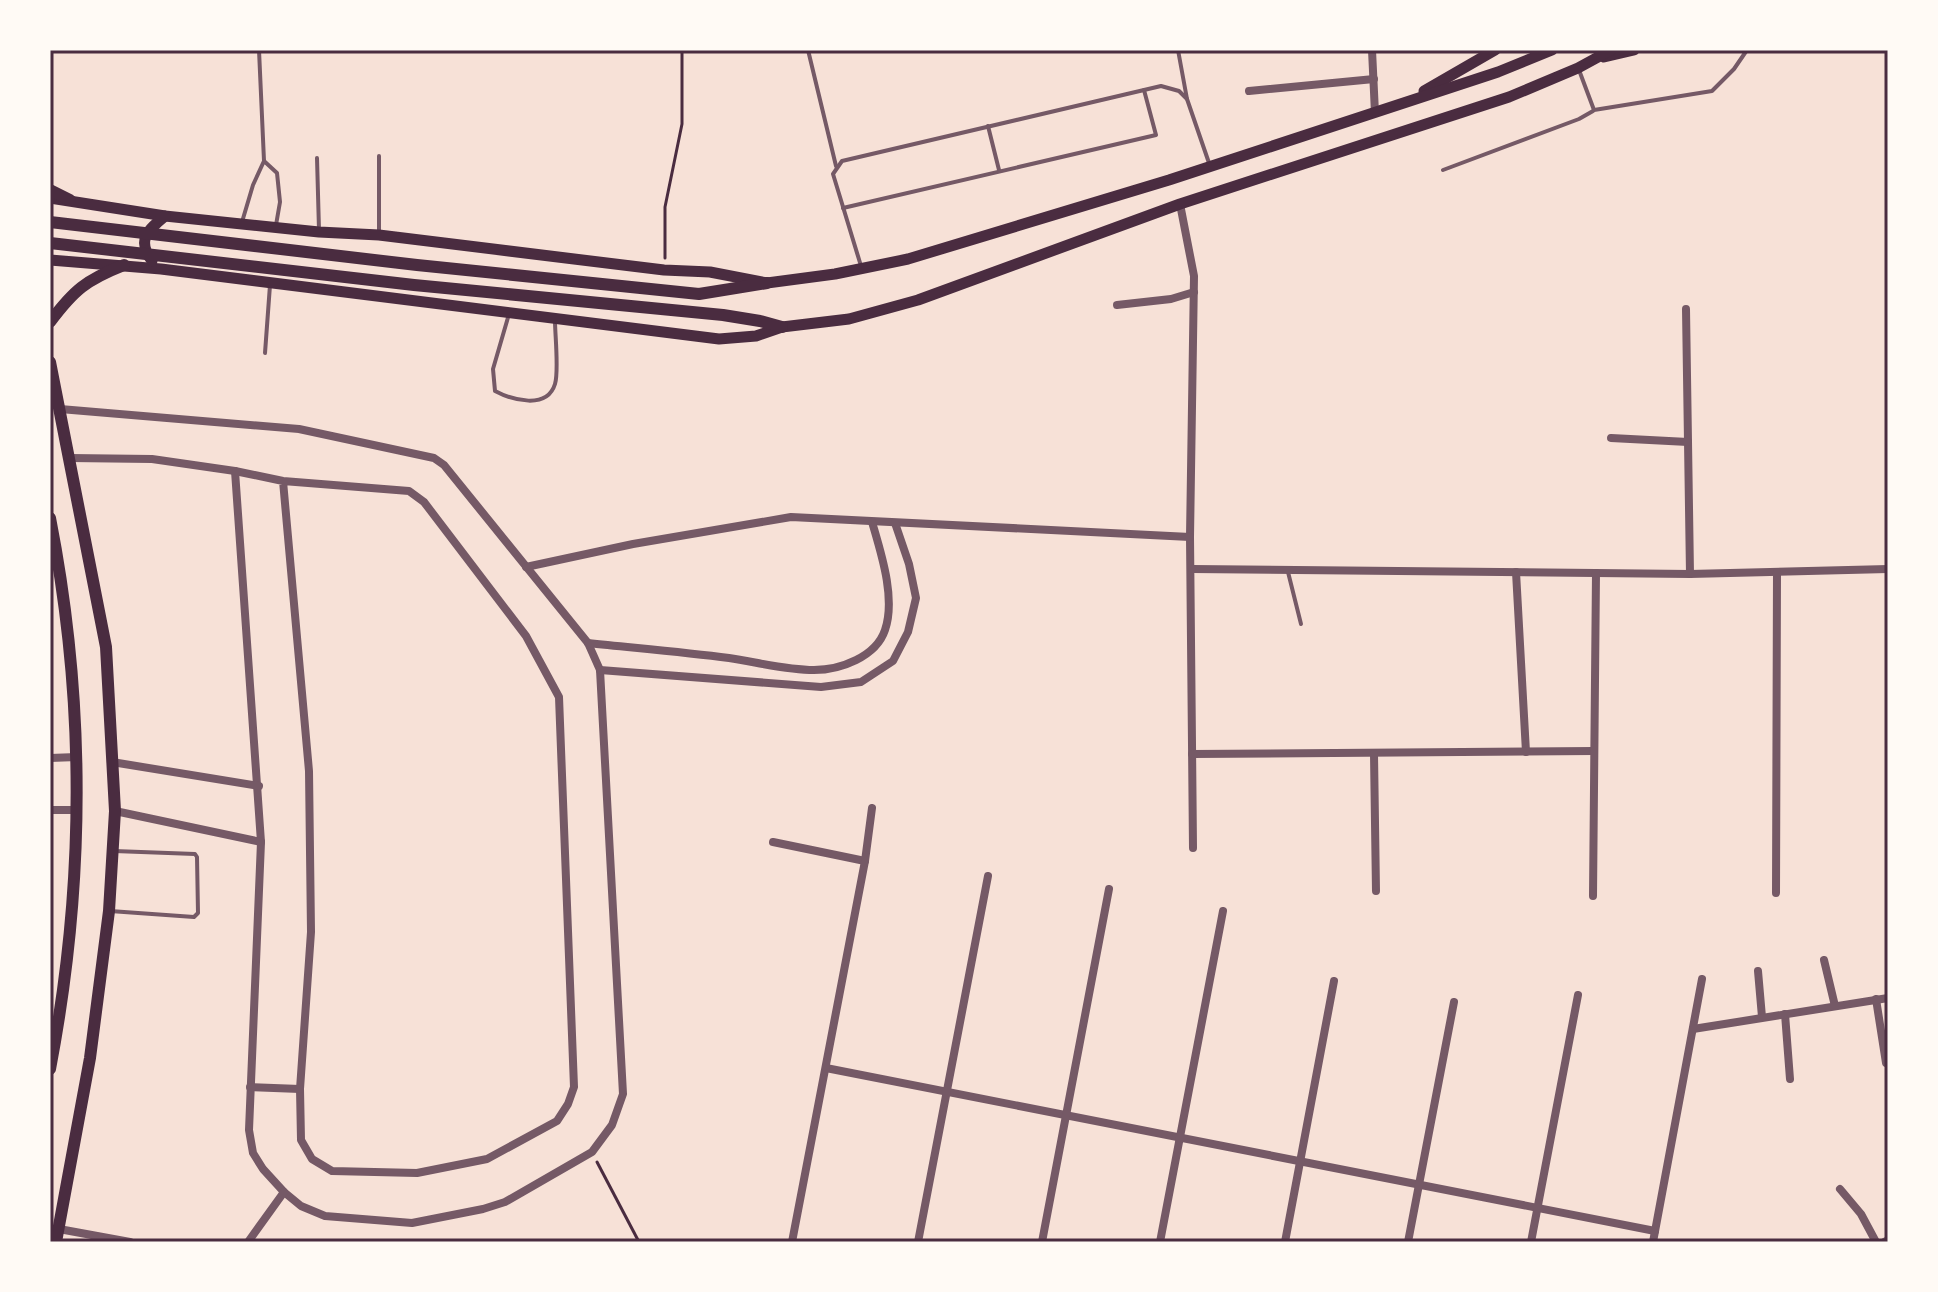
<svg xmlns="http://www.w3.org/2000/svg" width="1938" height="1292" font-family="'Times New Roman',serif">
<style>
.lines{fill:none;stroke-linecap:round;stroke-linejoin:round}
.path{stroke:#4a2c40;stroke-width:3}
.service{stroke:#755966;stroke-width:4}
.minor{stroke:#755966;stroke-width:8}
.secondary{stroke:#4a2c40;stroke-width:11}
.primary{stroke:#4a2c40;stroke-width:12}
.neatline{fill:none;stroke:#4a2c40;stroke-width:3}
</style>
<rect width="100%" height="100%" fill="#f7e1d7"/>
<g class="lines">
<g class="path">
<path d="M 665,258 L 665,207 L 682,124 L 682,50"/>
<path d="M 597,1162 L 639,1242"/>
</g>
<g class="service">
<path d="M 259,50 L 264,161"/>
<path d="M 808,50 L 836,166"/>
<path d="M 1178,50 L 1187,99"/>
<path d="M 1579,70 L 1594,110 L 1712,91 L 1734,69 L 1747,50"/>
<path d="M 988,126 L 999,170"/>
<path d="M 317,158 L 319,230"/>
<path d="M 1443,170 L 1579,119 L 1593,111"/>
<path d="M 843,208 L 1156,135 L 1144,90"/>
<path d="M 242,222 L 253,185 L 264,161 L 277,173 L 280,202 L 276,225"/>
<path d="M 379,233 L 379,156"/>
<path d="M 861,266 L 833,174 L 842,161 L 1161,86 L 1179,91 L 1187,99 L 1209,163"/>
<path d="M 509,314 L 493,369 L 495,391 C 512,400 547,410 555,384 C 559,371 555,335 555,321"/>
<path d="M 265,353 L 270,285"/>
<path d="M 1288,572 L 1301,624"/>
<path d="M 110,911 L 194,917 L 198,913 L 197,857 L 195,854 L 114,851"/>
</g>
<g class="minor">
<path d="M 1372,50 L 1375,113"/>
<path d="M 1249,91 L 1374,79"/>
<path d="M 1180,204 L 1194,276 L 1190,537 L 1193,848"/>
<path d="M 1117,305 L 1171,299 L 1194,292"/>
<path d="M 1686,309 L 1690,574"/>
<path d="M 60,409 L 299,429 L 434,458 L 444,465 L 588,643 L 600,670 L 623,1094 L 612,1125 L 592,1152 L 505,1202 L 483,1209 L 412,1223 L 325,1216 L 301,1206 L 284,1192 L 263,1169 L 253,1153 L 249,1130 L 261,842 L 235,471"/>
<path d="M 1611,438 L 1688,442"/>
<path d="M 70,458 L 152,459 L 235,471 L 283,481 L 409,491 L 424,502 L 526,636 L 559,697 L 574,1087 L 568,1104 L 557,1121 L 487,1159 L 417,1173 L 332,1171 L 312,1159 L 301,1140 L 300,1089 L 311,932 L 309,771 L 283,481"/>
<path d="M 526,567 L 633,544 L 791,517 L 1190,537"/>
<path d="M 1192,569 L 1690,574 L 1888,569"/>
<path d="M 1516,572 L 1526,752"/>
<path d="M 588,643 C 635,648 682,652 729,658 C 756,662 786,670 814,670 C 840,670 876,657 885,630 C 896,598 881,553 872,522"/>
<path d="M 600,670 L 821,687 L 861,682 L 893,661 L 908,632 L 916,598 L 909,564 L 895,523"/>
<path d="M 1192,754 L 1594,751"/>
<path d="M 1374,754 L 1376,891"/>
<path d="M 50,758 L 77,757"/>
<path d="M 112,762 L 259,786"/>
<path d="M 50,810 L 77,810"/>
<path d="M 115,811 L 261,842"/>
<path d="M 773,842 L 865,861"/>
<path d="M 1776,893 L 1777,572"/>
<path d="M 1593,896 L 1596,573"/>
<path d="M 1824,960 L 1835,1006"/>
<path d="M 1758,971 L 1762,1017"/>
<path d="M 1876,999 L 1886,1063"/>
<path d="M 1785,1014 L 1790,1079"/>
<path d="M 1693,1029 L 1888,998"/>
<path d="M 826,1068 L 1655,1231"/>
<path d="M 250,1087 L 300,1089"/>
<path d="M 1840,1189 L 1861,1214 L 1876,1242"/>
<path d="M 59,1229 L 130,1242"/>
<path d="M 248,1242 L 284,1192"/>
<path d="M 792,1242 L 865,861 L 872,808"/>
<path d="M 918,1242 L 988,876"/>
<path d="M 1042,1242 L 1109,889"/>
<path d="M 1160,1242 L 1223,911"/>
<path d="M 1285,1242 L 1334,981"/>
<path d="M 1408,1242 L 1454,1002"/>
<path d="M 1531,1242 L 1578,995"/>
<path d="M 1653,1242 L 1702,979"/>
<path d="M 1884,1242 L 1888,1240"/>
</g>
<g class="secondary">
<path d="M 1604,57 L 1634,50"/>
<path d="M 1424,91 L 1495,50"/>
<path d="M 50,198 L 165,216 L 319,232 L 379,235 L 664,270 L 710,272 L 767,283 L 835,274 L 908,259 L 1169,180 L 1498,72 L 1552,50"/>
<path d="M 50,260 L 161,269 L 719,339 L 756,336 L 782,327 L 849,319 L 918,300 L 1180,204 L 1509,97 L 1578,68 L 1611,50"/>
<path d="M 152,261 C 136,240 148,230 165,216"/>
</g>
<g class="primary">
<path d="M 50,190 L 70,200"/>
<path d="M 50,222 L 417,265 L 699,294 L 767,283"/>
<path d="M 50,243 L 414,285 L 723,315 L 760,321 L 782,327"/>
<path d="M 50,322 C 74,290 86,280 124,265"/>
<path d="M 50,362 L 106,647 L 115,811 L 109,911 L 90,1058 L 56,1242"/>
<path d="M 50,518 C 86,702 85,886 50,1069"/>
</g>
</g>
<rect width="1938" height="1292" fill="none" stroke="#fffaf5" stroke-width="104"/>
<rect x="52" y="52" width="1834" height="1188" class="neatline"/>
</svg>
